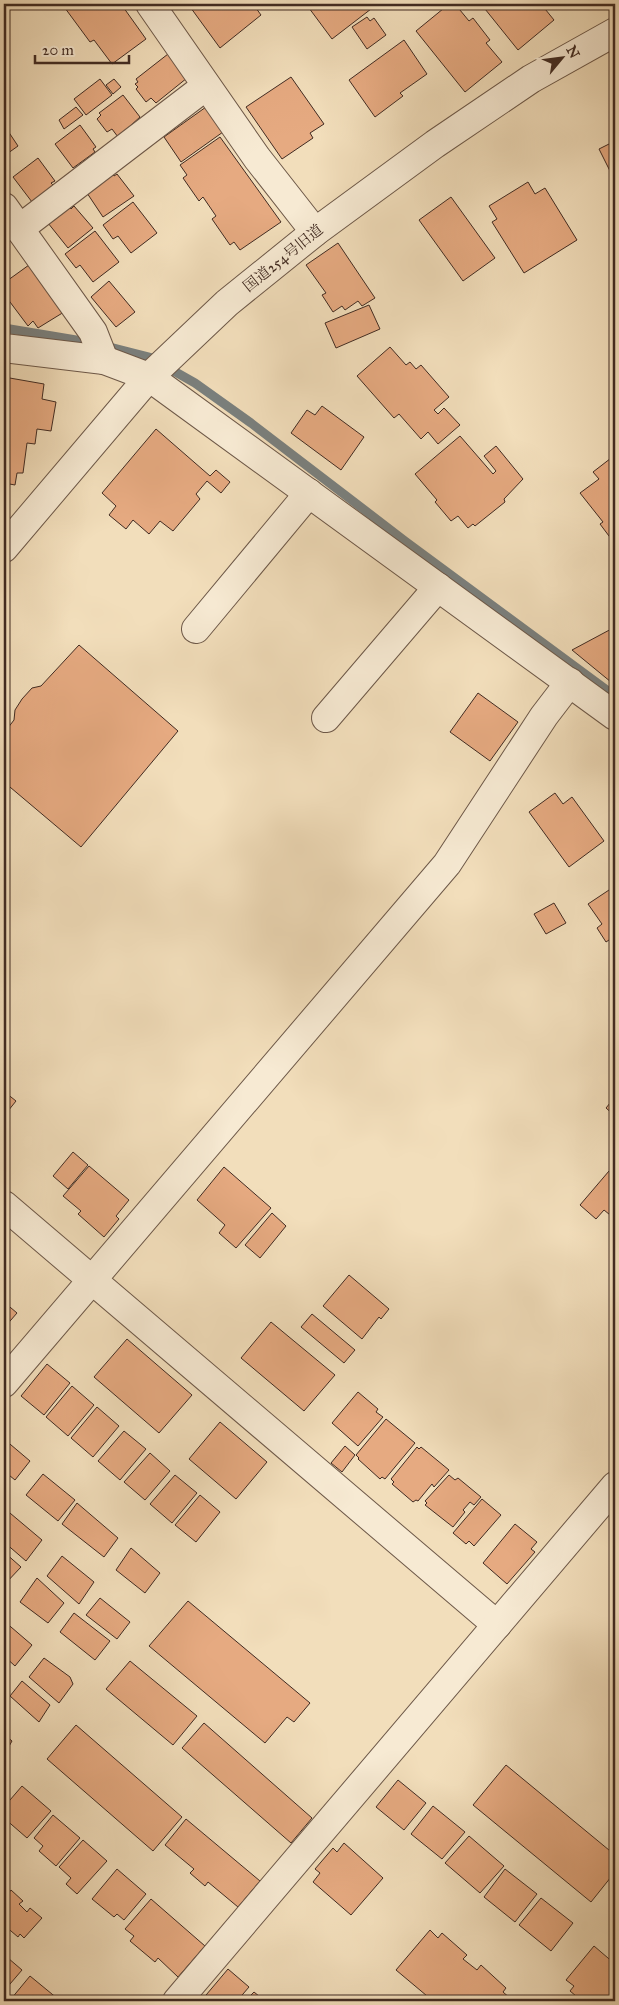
<svg xmlns="http://www.w3.org/2000/svg" width="619" height="2005" font-family="'IM FELL Great Primer','Noto Serif JP',serif">
<style>
.lines{fill:none;stroke-linecap:round;stroke-linejoin:round}
.stream{stroke:#7a807e;stroke-width:9}
.building{fill:#e6aa81;stroke:#412b22}
.minor-casing{stroke:#6d5848;stroke-width:30}
.minor{stroke:#f7ead3;stroke-width:28}
.labels{text-anchor:middle;stroke-width:4;stroke-linejoin:round;paint-order:stroke}
.street-label{font-size:15px;fill:#412b22;stroke:#f7ead3}
</style>
<rect width="100%" height="100%" fill="#f2debb"/>
<filter id="stains"><feTurbulence type="fractalNoise" baseFrequency=".004" numOctaves="4"/><feColorMatrix values="0 0 0 0 .2 0 0 0 0 .09 0 0 0 0 .02 0 0 0 .5 -.17"/></filter>
<radialGradient id="worn" r=".72"><stop offset=".6" stop-color="#630" stop-opacity="0"/><stop offset="1" stop-color="#630" stop-opacity=".3"/></radialGradient>
<g class="lines">
<path class="stream" d="M 4,328 L 94,343 L 149,357 L 195,383 L 251,423 L 405,541 L 615,696"/>
</g>
<g class="building">
<path d="M 62,4 L 121,4 L 146,39 L 112,64 L 94,40 L 90,42 Z"/>
<path d="M 188,4 L 253,4 L 261,15 L 220,48 Z"/>
<path d="M 306,4 L 367,4 L 371,9 L 332,39 Z"/>
<path d="M 449,4 L 455,4 L 469,21 L 473,18 L 490,40 L 486,43 L 502,62 L 465,92 L 416,31 Z"/>
<path d="M 481,4 L 541,4 L 554,20 L 518,50 Z"/>
<path d="M 367,17 L 370,21 L 374,18 L 386,35 L 367,49 L 352,27 Z"/>
<path d="M 404,40 L 427,74 L 400,93 L 403,96 L 375,117 L 349,80 Z"/>
<path d="M 168,54 L 187,78 L 156,103 L 151,98 L 146,102 L 136,89 L 138,87 L 135,84 L 138,82 L 136,79 Z"/>
<path d="M 291,77 L 324,124 L 310,133 L 313,138 L 282,159 L 246,107 Z"/>
<path d="M 100,79 L 112,95 L 86,115 L 74,99 Z"/>
<path d="M 114,79 L 121,87 L 113,94 L 106,85 Z"/>
<path d="M 123,95 L 140,117 L 118,137 L 112,129 L 107,132 L 97,119 L 101,115 L 99,113 Z"/>
<path d="M 76,107 L 83,115 L 64,129 L 59,120 Z"/>
<path d="M 206,107 L 223,132 L 181,162 L 164,137 Z"/>
<path d="M 4,125 L 18,146 L 4,156 Z"/>
<path d="M 80,125 L 96,147 L 93,149 L 95,152 L 73,168 L 55,144 Z"/>
<path d="M 220,137 L 281,222 L 240,250 L 234,242 L 230,245 L 212,219 L 216,216 L 203,197 L 199,201 L 183,178 L 187,175 L 180,165 Z"/>
<path d="M 615,141 L 615,181 L 599,149 Z"/>
<path d="M 38,158 L 55,181 L 51,183 L 54,186 L 32,202 L 13,177 Z"/>
<path d="M 112,174 L 114,176 L 117,174 L 134,196 L 103,217 L 87,193 Z"/>
<path d="M 528,182 L 535,194 L 545,188 L 577,240 L 524,273 L 492,222 L 497,219 L 489,206 Z"/>
<path d="M 451,197 L 495,258 L 463,281 L 419,220 Z"/>
<path d="M 133,202 L 157,233 L 131,253 L 118,236 L 113,239 L 103,225 Z"/>
<path d="M 74,206 L 93,228 L 68,248 L 48,223 L 69,207 L 71,209 Z"/>
<path d="M 95,231 L 119,262 L 93,282 L 80,265 L 76,268 L 65,254 Z"/>
<path d="M 338,243 L 375,298 L 362,306 L 358,301 L 345,310 L 342,306 L 333,312 L 322,295 L 326,293 L 306,265 Z"/>
<path d="M 29,265 L 64,312 L 38,328 L 33,321 L 28,326 L 4,294 L 4,283 Z"/>
<path d="M 109,281 L 135,312 L 116,327 L 91,297 Z"/>
<path d="M 369,305 L 380,329 L 336,348 L 325,323 Z"/>
<path d="M 390,347 L 406,365 L 410,362 L 416,369 L 421,365 L 449,397 L 434,410 L 438,414 L 444,408 L 460,425 L 438,444 L 428,432 L 421,439 L 399,414 L 394,418 L 357,376 Z"/>
<path d="M 4,377 L 44,384 L 42,399 L 56,402 L 51,431 L 37,429 L 35,444 L 27,443 L 23,473 L 17,473 L 15,485 L 4,483 Z"/>
<path d="M 322,406 L 364,437 L 341,470 L 291,433 L 307,410 L 315,415 Z"/>
<path d="M 156,429 L 210,476 L 216,470 L 230,482 L 221,493 L 207,481 L 196,494 L 200,499 L 173,531 L 160,521 L 149,534 L 133,520 L 126,529 L 109,515 L 116,506 L 102,493 Z"/>
<path d="M 460,436 L 493,474 L 496,471 L 484,456 L 496,446 L 523,479 L 504,499 L 505,502 L 475,526 L 473,524 L 468,528 L 458,516 L 451,521 L 435,502 L 437,500 L 415,474 Z"/>
<path d="M 615,455 L 615,538 L 612,540 L 600,524 L 603,522 L 580,493 L 599,479 L 593,472 Z"/>
<path d="M 615,627 L 615,679 L 611,682 L 572,650 Z"/>
<path d="M 79,645 L 178,731 L 81,847 L 4,782 L 4,733 L 14,720 L 15,710 L 22,699 L 32,688 L 41,686 Z"/>
<path d="M 478,693 L 518,722 L 490,761 L 450,732 Z"/>
<path d="M 555,793 L 563,804 L 572,797 L 604,841 L 569,867 L 529,812 Z"/>
<path d="M 615,886 L 615,942 L 612,938 L 606,942 L 597,928 L 602,924 L 588,904 Z"/>
<path d="M 554,903 L 566,923 L 546,934 L 534,914 Z"/>
<path d="M 4,1088 L 8,1091 L 6,1093 L 16,1101 L 4,1116 Z"/>
<path d="M 615,1097 L 615,1116 L 606,1108 Z"/>
<path d="M 73,1152 L 88,1165 L 68,1189 L 53,1176 Z"/>
<path d="M 89,1166 L 129,1200 L 116,1216 L 119,1219 L 104,1237 L 78,1214 L 81,1211 L 63,1196 Z"/>
<path d="M 224,1167 L 271,1208 L 236,1248 L 219,1233 L 225,1225 L 197,1200 Z"/>
<path d="M 609,1171 L 615,1177 L 615,1219 L 604,1210 L 596,1219 L 580,1205 Z"/>
<path d="M 272,1213 L 286,1226 L 260,1258 L 245,1245 Z"/>
<path d="M 349,1275 L 389,1309 L 381,1319 L 379,1317 L 362,1339 L 323,1306 Z"/>
<path d="M 4,1302 L 17,1313 L 4,1328 Z"/>
<path d="M 312,1314 L 355,1350 L 344,1363 L 301,1327 Z"/>
<path d="M 271,1322 L 335,1375 L 304,1411 L 241,1358 Z"/>
<path d="M 127,1339 L 192,1395 L 159,1433 L 94,1377 Z"/>
<path d="M 47,1364 L 70,1383 L 44,1415 L 21,1396 Z"/>
<path d="M 72,1386 L 94,1405 L 68,1436 L 46,1417 Z"/>
<path d="M 358,1392 L 378,1409 L 376,1412 L 383,1417 L 358,1446 L 332,1423 Z"/>
<path d="M 97,1407 L 119,1426 L 93,1457 L 71,1438 Z"/>
<path d="M 386,1419 L 415,1443 L 385,1479 L 382,1477 L 380,1479 L 358,1459 L 359,1458 L 356,1455 Z"/>
<path d="M 220,1422 L 267,1462 L 236,1499 L 189,1459 Z"/>
<path d="M 124,1431 L 146,1449 L 120,1480 L 98,1461 Z"/>
<path d="M 4,1439 L 30,1461 L 15,1480 L 4,1471 Z"/>
<path d="M 345,1446 L 355,1455 L 342,1472 L 331,1463 Z"/>
<path d="M 417,1447 L 419,1449 L 421,1447 L 449,1470 L 434,1487 L 432,1484 L 418,1501 L 416,1500 L 413,1502 L 392,1484 L 394,1482 L 391,1479 Z"/>
<path d="M 150,1453 L 170,1471 L 145,1500 L 124,1482 Z"/>
<path d="M 43,1474 L 75,1500 L 58,1521 L 26,1495 Z"/>
<path d="M 175,1475 L 197,1493 L 172,1523 L 150,1504 Z"/>
<path d="M 449,1475 L 455,1480 L 458,1478 L 481,1497 L 474,1505 L 470,1502 L 463,1510 L 465,1512 L 453,1527 L 425,1505 L 427,1503 L 425,1501 Z"/>
<path d="M 200,1495 L 220,1512 L 196,1542 L 175,1525 Z"/>
<path d="M 482,1499 L 501,1515 L 474,1546 L 469,1541 L 466,1544 L 453,1533 Z"/>
<path d="M 77,1503 L 118,1538 L 104,1557 L 62,1524 Z"/>
<path d="M 4,1508 L 42,1540 L 26,1561 L 4,1542 Z"/>
<path d="M 515,1524 L 537,1542 L 531,1549 L 535,1552 L 507,1584 L 483,1563 Z"/>
<path d="M 131,1548 L 160,1573 L 145,1593 L 116,1570 Z"/>
<path d="M 4,1552 L 21,1567 L 4,1585 Z"/>
<path d="M 62,1556 L 94,1582 L 79,1604 L 47,1576 Z"/>
<path d="M 37,1578 L 64,1603 L 48,1623 L 20,1602 Z"/>
<path d="M 100,1598 L 130,1622 L 117,1639 L 86,1615 Z"/>
<path d="M 188,1601 L 310,1703 L 294,1722 L 287,1717 L 265,1743 L 149,1646 Z"/>
<path d="M 74,1613 L 110,1641 L 95,1660 L 60,1632 Z"/>
<path d="M 4,1621 L 32,1645 L 15,1666 L 4,1656 Z"/>
<path d="M 44,1658 L 70,1677 L 73,1684 L 59,1703 L 29,1677 Z"/>
<path d="M 130,1661 L 197,1716 L 173,1745 L 106,1689 Z"/>
<path d="M 22,1681 L 50,1705 L 39,1722 L 10,1696 Z"/>
<path d="M 204,1723 L 312,1818 L 291,1843 L 182,1748 Z"/>
<path d="M 76,1725 L 182,1817 L 153,1851 L 47,1759 Z"/>
<path d="M 4,1734 L 12,1741 L 4,1755 Z"/>
<path d="M 506,1765 L 615,1855 L 615,1872 L 591,1902 L 473,1805 Z"/>
<path d="M 398,1780 L 426,1803 L 404,1830 L 376,1807 Z"/>
<path d="M 22,1786 L 51,1811 L 27,1838 L 4,1818 L 4,1807 Z"/>
<path d="M 433,1806 L 465,1832 L 442,1859 L 411,1834 Z"/>
<path d="M 53,1815 L 80,1838 L 56,1866 L 39,1851 L 43,1846 L 34,1838 Z"/>
<path d="M 186,1819 L 260,1881 L 238,1907 L 208,1882 L 205,1886 L 190,1873 L 194,1869 L 165,1845 Z"/>
<path d="M 469,1836 L 504,1866 L 480,1893 L 445,1863 Z"/>
<path d="M 83,1840 L 107,1861 L 77,1894 L 66,1884 L 71,1878 L 59,1867 Z"/>
<path d="M 344,1843 L 383,1878 L 351,1915 L 313,1882 L 320,1873 L 315,1869 L 333,1848 L 337,1852 Z"/>
<path d="M 117,1869 L 146,1894 L 124,1920 L 117,1914 L 114,1917 L 92,1899 Z"/>
<path d="M 505,1869 L 537,1894 L 515,1922 L 484,1897 Z"/>
<path d="M 11,1890 L 23,1901 L 19,1904 L 27,1912 L 30,1908 L 42,1918 L 24,1938 L 20,1934 L 18,1937 L 4,1925 L 4,1899 Z"/>
<path d="M 541,1898 L 573,1923 L 551,1951 L 519,1925 Z"/>
<path d="M 151,1899 L 205,1946 L 178,1977 L 158,1958 L 155,1962 L 130,1941 L 134,1936 L 125,1929 Z"/>
<path d="M 430,1930 L 438,1938 L 442,1933 L 467,1955 L 463,1959 L 477,1970 L 481,1965 L 506,1988 L 503,1992 L 511,1999 L 509,2001 L 433,2001 L 396,1970 Z"/>
<path d="M 594,1946 L 615,1964 L 615,2001 L 595,2001 L 592,1998 L 589,2001 L 582,2001 L 570,1991 L 574,1986 L 566,1980 Z"/>
<path d="M 8,1958 L 22,1970 L 4,1991 L 4,1959 L 6,1961 Z"/>
<path d="M 228,1969 L 249,1987 L 237,2001 L 201,2001 Z"/>
<path d="M 30,1976 L 58,1999 L 56,2001 L 14,2001 L 11,1999 Z"/>
<path d="M 254,1992 L 265,2001 L 245,2001 Z"/>
</g>
<g class="lines">
<g class="minor-casing">
<g id="minor">
<path d="M 150,4 L 257,158 L 315,232"/>
<path d="M 4,207 L 93,332 L 104,360"/>
<path d="M 19,229 L 206,86"/>
<path d="M 4,348 L 104,360 L 149,377 L 615,716"/>
<path d="M 4,548 L 149,377 L 227,303 L 315,232 L 435,144 L 531,79 L 615,32"/>
<path d="M 196,629 L 309,493"/>
<path d="M 326,718 L 438,587"/>
<path d="M 4,1205 L 497,1625"/>
<path d="M 4,1383 L 447,864 L 544,716 L 570,682"/>
<path d="M 177,2001 L 615,1486"/>
</g>
</g>
<use href="#minor" class="minor"/>
</g>
<g class="labels">
<g class="street-label">
<text transform="translate(283 258) rotate(-39)" y="5">国道254号旧道</text>
</g>
</g>
<rect width="619" height="2005" fill="none" stroke="#f2debb" stroke-width="20"/>
<rect x="5" y="5" width="609" height="1995" fill="none" stroke="#412b22" stroke-width="2.5"/>
<rect x="10" y="10" width="599" height="1985" fill="none" stroke="#412b22"/>
<g transform="translate(562 58) rotate(61)" stroke="#f7ead3" stroke-width="4" paint-order="stroke">
<path d="M0-4L9 19L0 12L-9 19Z" fill="#412b22"/>
<text y="-8" font-size="14" font-weight="bold" text-anchor="middle" fill="#412b22">N</text>
</g>
<path d="M35 55v8h94v-8" fill="none" stroke="#412b22" stroke-width="2.5"/>
<text x="42" y="55" font-size="15" fill="#412b22" stroke="#f7ead3" stroke-width="4" paint-order="stroke">20 m</text>
<rect width="100%" height="100%" filter="url(#stains)"/>
<rect width="100%" height="100%" fill="url(#worn)"/>
</svg>
